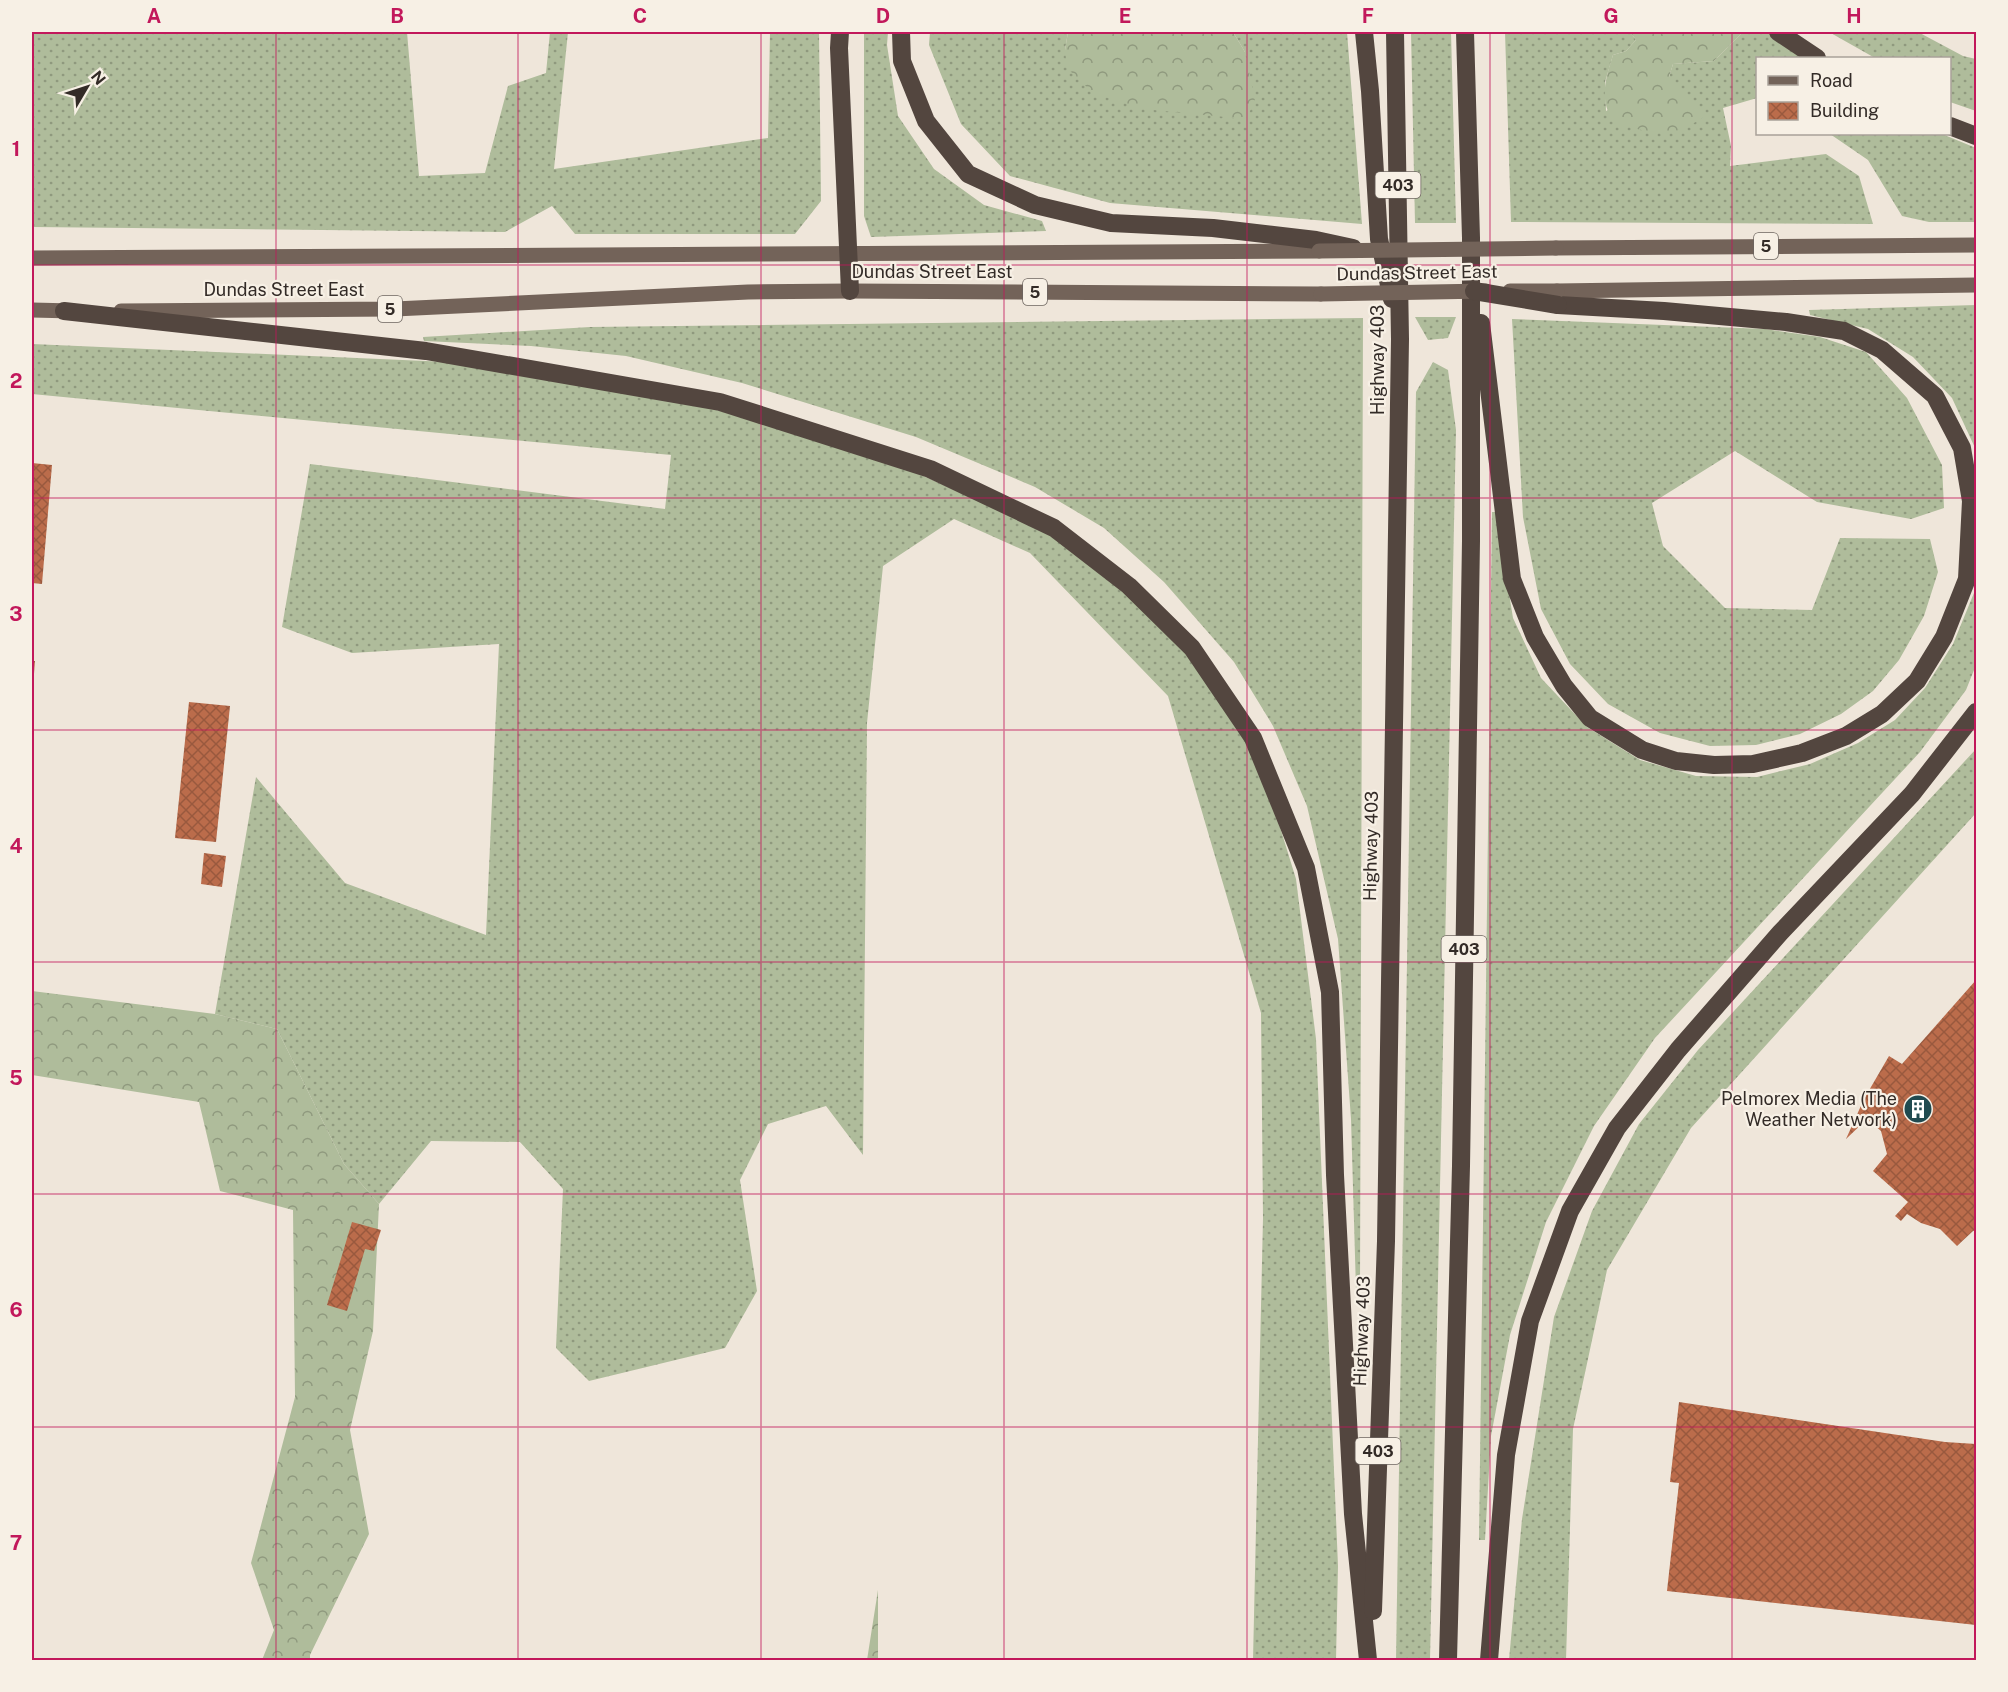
<svg xmlns="http://www.w3.org/2000/svg" width="2008" height="1692" font-family="'Public Sans',sans-serif">
<style>
.grass{fill:url(#grass-dots)}
.forest{fill:url(#forest-crowns)}
.building{fill:url(#building-cross-hatch)}
.lines{fill:none;stroke-linecap:round;stroke-linejoin:round}
.primary{stroke:#736359;stroke-width:15}
.highway{stroke:#53463f;stroke-width:18}
.primary-bridge{stroke:#736359;stroke-width:15}
.highway-bridge{stroke:#53463f;stroke-width:18}
.grid{fill:none;stroke:#c2185b;stroke-width:1.5;stroke-opacity:0.55}
.labels{text-anchor:middle;stroke-width:4.5;stroke-linejoin:round;paint-order:stroke}
.shield{fill:#f7f0e5;stroke:#6e6660;stroke-width:1.5}
.shield-label{font-size:16px;font-weight:bold;fill:#332b27}
.street-label{font-size:18px;fill:#332b27;stroke:#f7f0e5}
.poi-label{font-size:18px;fill:#332b27;stroke:#f7f0e5;text-anchor:end}
.neatline{fill:none;stroke:#c2185b;stroke-width:2}
.grid-label{font-size:20px;text-anchor:middle;font-weight:bold;fill:#c2185b}
</style>
<defs>
<pattern id="grass-dots" width="8" height="8" patternUnits="userSpaceOnUse" patternTransform="scale(1.5)"><rect width="8" height="8" fill="#afbc9b"/><path d="M2 2h.1M6 6h.1" fill="none" stroke="#8f997e" stroke-width="1.8" stroke-linecap="round"/></pattern>
<pattern id="forest-crowns" width="20" height="18" patternUnits="userSpaceOnUse" patternTransform="scale(1.5)"><rect width="20" height="18" fill="#afbc9b"/><path d="M2 6a3 3 0 1 1 6 0M12 15a3 3 0 1 1 6 0" fill="none" stroke="#8f997e"/></pattern>
<pattern id="building-cross-hatch" width="8" height="8" patternUnits="userSpaceOnUse" patternTransform="scale(1.5)"><rect width="8" height="8" fill="#bb6c4b"/><path d="M0 0l8 8M0 8l8-8" fill="none" stroke="#99593e"/></pattern>
</defs>
<rect width="100%" height="100%" fill="#efe6da"/>
<g class="grass">
<path d="M 32,32 L 407,32 L 419,176 L 485,173 L 508,86 L 546,73 L 550,32 L 568,32 L 554,169 L 768,138 L 770,32 L 819,32 L 821,201 L 795,234 L 575,234 L 552,206 L 505,232 L 32,227 Z"/>
<path d="M 864,32 L 888,32 L 887,45 L 898,116 L 934,169 L 984,205 L 1042,221 L 1046,231 L 871,237 L 864,216 Z"/>
<path d="M 930,32 L 1068,32 L 1065,50 L 1245,52 L 1233,32 L 1347,32 L 1362,224 L 1110,203 L 1010,176 L 961,124 L 929,45 Z"/>
<path d="M 1411,32 L 1451,32 L 1456,223 L 1415,223 Z"/>
<path d="M 1505,32 L 1630,32 L 1636,40 L 1626,51 L 1613,55 L 1605,82 L 1606,111 L 1669,77 L 1673,64 L 1714,61 L 1743,32 L 1772,32 L 1808,58 L 1758,58 L 1757,98 L 1723,108 L 1731,146 L 1730,166 L 1826,154 L 1859,176 L 1873,224 L 1511,222 Z"/>
<path d="M 1829,32 L 1918,32 L 1963,56 L 1976,59 L 1976,111 L 1950,102 L 1950,58 L 1875,58 Z"/>
<path d="M 1830,134 L 1942,134 L 1976,148 L 1976,222 L 1929,222 L 1902,216 L 1868,160 Z"/>
<path d="M 1976,305 L 1976,450 L 1952,398 L 1913,357 L 1868,329 L 1810,315 L 1809,310 Z"/>
<path d="M 1415,317 L 1456,317 L 1448,338 L 1428,340 Z"/>
<path d="M 1363,318 L 1360,1291 L 1356,1290 L 1351,1119 L 1338,939 L 1307,806 L 1273,726 L 1234,662 L 1164,582 L 1104,528 L 1035,487 L 916,437 L 742,383 L 626,356 L 531,346 L 424,341 L 423,337 L 590,327 Z"/>
<path d="M 1512,319 L 1765,329 L 1820,337 L 1866,352 L 1907,398 L 1942,465 L 1944,508 L 1911,519 L 1817,502 L 1735,451 L 1652,503 L 1663,546 L 1725,608 L 1812,610 L 1840,538 L 1930,539 L 1938,572 L 1924,616 L 1899,660 L 1873,691 L 1841,714 L 1800,734 L 1756,745 L 1710,746 L 1660,733 L 1608,704 L 1570,664 L 1541,609 L 1523,517 Z"/>
<path d="M 32,344 L 494,364 L 616,382 L 870,452 L 1075,544 L 1144,600 L 1217,686 L 1259,759 L 1296,879 L 1316,1039 L 1338,1566 L 1336,1660 L 1253,1660 L 1263,1218 L 1261,1013 L 1168,696 L 1030,553 L 954,519 L 883,566 L 867,723 L 863,1155 L 826,1106 L 768,1124 L 740,1180 L 757,1291 L 725,1348 L 589,1381 L 556,1348 L 563,1189 L 520,1142 L 431,1141 L 379,1204 L 344,1164 L 277,1029 L 215,1014 L 256,777 L 345,883 L 486,935 L 499,644 L 352,653 L 282,627 L 310,464 L 665,509 L 671,455 L 32,394 Z"/>
<path d="M 1433,362 L 1448,370 L 1456,430 L 1430,1660 L 1396,1660 L 1416,392 Z"/>
<path d="M 1492,512 L 1496,512 L 1513,618 L 1541,678 L 1587,727 L 1640,760 L 1696,776 L 1757,777 L 1810,764 L 1858,743 L 1895,720 L 1925,688 L 1953,644 L 1976,588 L 1976,665 L 1966,690 L 1920,752 L 1655,1038 L 1594,1126 L 1546,1222 L 1510,1335 L 1491,1436 L 1485,1540 L 1479,1540 Z"/>
<path d="M 1976,749 L 1976,813 L 1691,1128 L 1607,1270 L 1573,1429 L 1566,1660 L 1509,1660 L 1522,1519 L 1554,1317 L 1592,1211 L 1639,1124 L 1698,1050 Z"/>
</g>
<g class="forest">
<path d="M 1068,32 L 1233,32 L 1245,52 L 1255,101 L 1246,119 L 1143,109 L 1093,93 L 1067,68 L 1065,50 Z"/>
<path d="M 1630,32 L 1743,32 L 1714,61 L 1673,64 L 1669,77 L 1707,115 C 1668,141 1655,133 1614,123 C 1599,100 1605,80 1613,55 L 1626,51 L 1636,40 Z"/>
<path d="M 32,991 L 215,1014 L 277,1029 L 344,1164 L 379,1204 L 373,1331 L 350,1430 L 369,1534 L 310,1655 L 310,1660 L 262,1660 L 274,1630 L 251,1563 L 295,1397 L 293,1210 L 220,1191 L 199,1102 L 32,1075 Z"/>
<path d="M 878,1590 L 878,1660 L 867,1660 Z"/>
</g>
<g class="building">
<path d="M 32,463 L 52,465 L 42,584 L 32,583 Z"/>
<path d="M 32,661 L 35,661 L 33,686 L 32,686 Z"/>
<path d="M 189,702 L 230,706 L 216,842 L 175,838 Z"/>
<path d="M 204,853 L 226,856 L 222,887 L 201,884 Z"/>
<path d="M 1976,980 L 1976,1230 L 1973,1231 L 1957,1246 L 1940,1229 L 1921,1223 L 1907,1214 L 1901,1221 L 1895,1216 L 1908,1202 L 1873,1171 L 1887,1154 L 1881,1131 L 1867,1119 L 1846,1139 L 1864,1099 L 1889,1056 L 1902,1064 Z"/>
<path d="M 352,1222 L 381,1230 L 374,1251 L 365,1249 L 347,1311 L 327,1305 Z"/>
<path d="M 1679,1402 L 1945,1442 L 1976,1444 L 1976,1625 L 1667,1591 L 1679,1483 L 1670,1482 Z"/>
</g>
<g class="lines">
<g class="primary">
<path d="M 1556,248 L 1976,245"/>
<path d="M 32,258 L 1319,251"/>
<path d="M 1557,291 L 1976,285"/>
<path d="M 32,310 L 73,311"/>
<path d="M 121,311 L 395,309 L 748,292 L 850,291 L 1321,294"/>
</g>
<g class="highway">
<path d="M 840,32 L 839,48 L 850,291"/>
<path d="M 901,32 L 902,61 L 926,121 L 968,174 L 1035,205 L 1111,223 L 1213,228 L 1316,240 L 1353,248"/>
<path d="M 1364,32 L 1370,91 L 1379,239 L 1392,299"/>
<path d="M 1778,32 L 1817,58"/>
<path d="M 1950,126 L 1976,136"/>
<path d="M 64,311 L 426,351 L 720,402 L 930,469 L 1054,528 L 1129,586 L 1192,648 L 1253,738 L 1306,868 L 1330,992 L 1335,1175 L 1353,1514 L 1368,1660"/>
<path d="M 1481,323 L 1512,579 L 1535,637 L 1564,686 L 1590,718 L 1642,750 L 1676,761 L 1714,765 L 1753,764 L 1802,753 L 1846,736 L 1882,714 L 1917,681 L 1944,637 L 1967,579 L 1971,501 L 1962,448 L 1935,396 L 1882,350 L 1844,331 L 1786,322 L 1664,311 L 1558,305"/>
<path d="M 1373,1611 L 1386,1241 L 1400,339 L 1395,32"/>
<path d="M 1448,1660 L 1461,1166 L 1471,541 L 1471,238 L 1465,32"/>
<path d="M 1489,1660 L 1506,1455 L 1530,1321 L 1570,1211 L 1617,1128 L 1678,1050 L 1780,933 L 1912,794 L 1976,712"/>
</g>
<g class="primary-bridge">
<path d="M 1319,251 L 1556,248"/>
<path d="M 1510,291 L 1557,291"/>
<path d="M 1321,294 L 1486,291"/>
</g>
<path class="highway-bridge" d="M 1474,291 L 1558,305"/>
</g>
<path class="grid" d="M 276,32 L 276,1660M 518,32 L 518,1660M 761,32 L 761,1660M 1004,32 L 1004,1660M 1247,32 L 1247,1660M 1490,32 L 1490,1660M 1732,32 L 1732,1660M 32,265 L 1976,265M 32,498 L 1976,498M 32,730 L 1976,730M 32,962 L 1976,962M 32,1194 L 1976,1194M 32,1427 L 1976,1427"/>
<defs>
<g id="building-disc" transform="scale(1.5)"><circle r="9.5" fill="#204a50" stroke="#f7f0e5"/><path d="M-4-6H4V6H1V3H-1V6H-4ZM-2.5-4.3h1.7v1.8h-1.7ZM.8-4.3h1.7v1.8H.8ZM-2.5-1h1.7V.8h-1.7ZM.8-1h1.7V.8H.8Z" fill="#fff"/></g>
</defs>
<g fill-rule="evenodd">
<use href="#building-disc" x="1918" y="1109"/>
</g>
<g class="labels">
<g class="shield">
<rect x="1375.5" y="172" width="45" height="26" rx="4.5"/>
<rect x="1754" y="233" width="24" height="26" rx="4.5"/>
<rect x="1023" y="279" width="24" height="26" rx="4.5"/>
<rect x="378" y="296" width="24" height="26" rx="4.5"/>
<rect x="1441.5" y="936" width="45" height="26" rx="4.5"/>
<rect x="1355.5" y="1438" width="45" height="26" rx="4.5"/>
</g>
<g class="shield-label">
<text x="1398" y="191">403</text>
<text x="1766" y="252">5</text>
<text x="1035" y="298">5</text>
<text x="390" y="315">5</text>
<text x="1464" y="955">403</text>
<text x="1378" y="1457">403</text>
</g>
<g class="street-label">
<text x="932" y="278">Dundas Street East</text>
<text transform="translate(1417 273) rotate(-1)" y="6">Dundas Street East</text>
<text x="284" y="296">Dundas Street East</text>
<text transform="translate(1378 360) rotate(-90)" y="6">Highway 403</text>
<text transform="translate(1371 846) rotate(-89)" y="6">Highway 403</text>
<text transform="translate(1362 1331) rotate(-88)" y="6">Highway 403</text>
</g>
<g class="poi-label">
<text x="1897" y="1105">Pelmorex Media (The<tspan x="1897" dy="21">Weather Network)</tspan></text>
</g>
</g>
<rect width="2008" height="1692" fill="none" stroke="#f7f0e5" stroke-width="66"/>
<rect x="1756" y="57" width="195" height="78" fill="#f7f0e5" stroke="#a9a199" stroke-width="1.5"/>
<rect x="1768" y="76" width="30" height="9" fill="#736359" stroke="#a9a199" stroke-width="1.5"/>
<text x="1810" y="87" font-size="18" fill="#332b27">Road</text>
<rect x="1768" y="102" width="30" height="18" fill="url(#building-cross-hatch)" stroke="#a9a199" stroke-width="1.5"/>
<text x="1810" y="117" font-size="18" fill="#332b27">Building</text>
<g transform="translate(87 87) rotate(51)" stroke="#f7f0e5" stroke-width="4.5" paint-order="stroke">
<path d="M0-4.5L10 22L0 15L-10 22Z" fill="#332b27"/>
<text y="-9" font-size="16" font-weight="bold" text-anchor="middle" fill="#332b27">N</text>
</g>
<rect x="33" y="33" width="1942" height="1626" class="neatline"/>
<g class="grid-label">
<text x="154" y="23">A</text>
<text x="397" y="23">B</text>
<text x="640" y="23">C</text>
<text x="883" y="23">D</text>
<text x="1125" y="23">E</text>
<text x="1368" y="23">F</text>
<text x="1611" y="23">G</text>
<text x="1854" y="23">H</text>
<text x="16" y="156">1</text>
<text x="16" y="388">2</text>
<text x="16" y="621">3</text>
<text x="16" y="853">4</text>
<text x="16" y="1085">5</text>
<text x="16" y="1317">6</text>
<text x="16" y="1550">7</text>
</g>
</svg>
